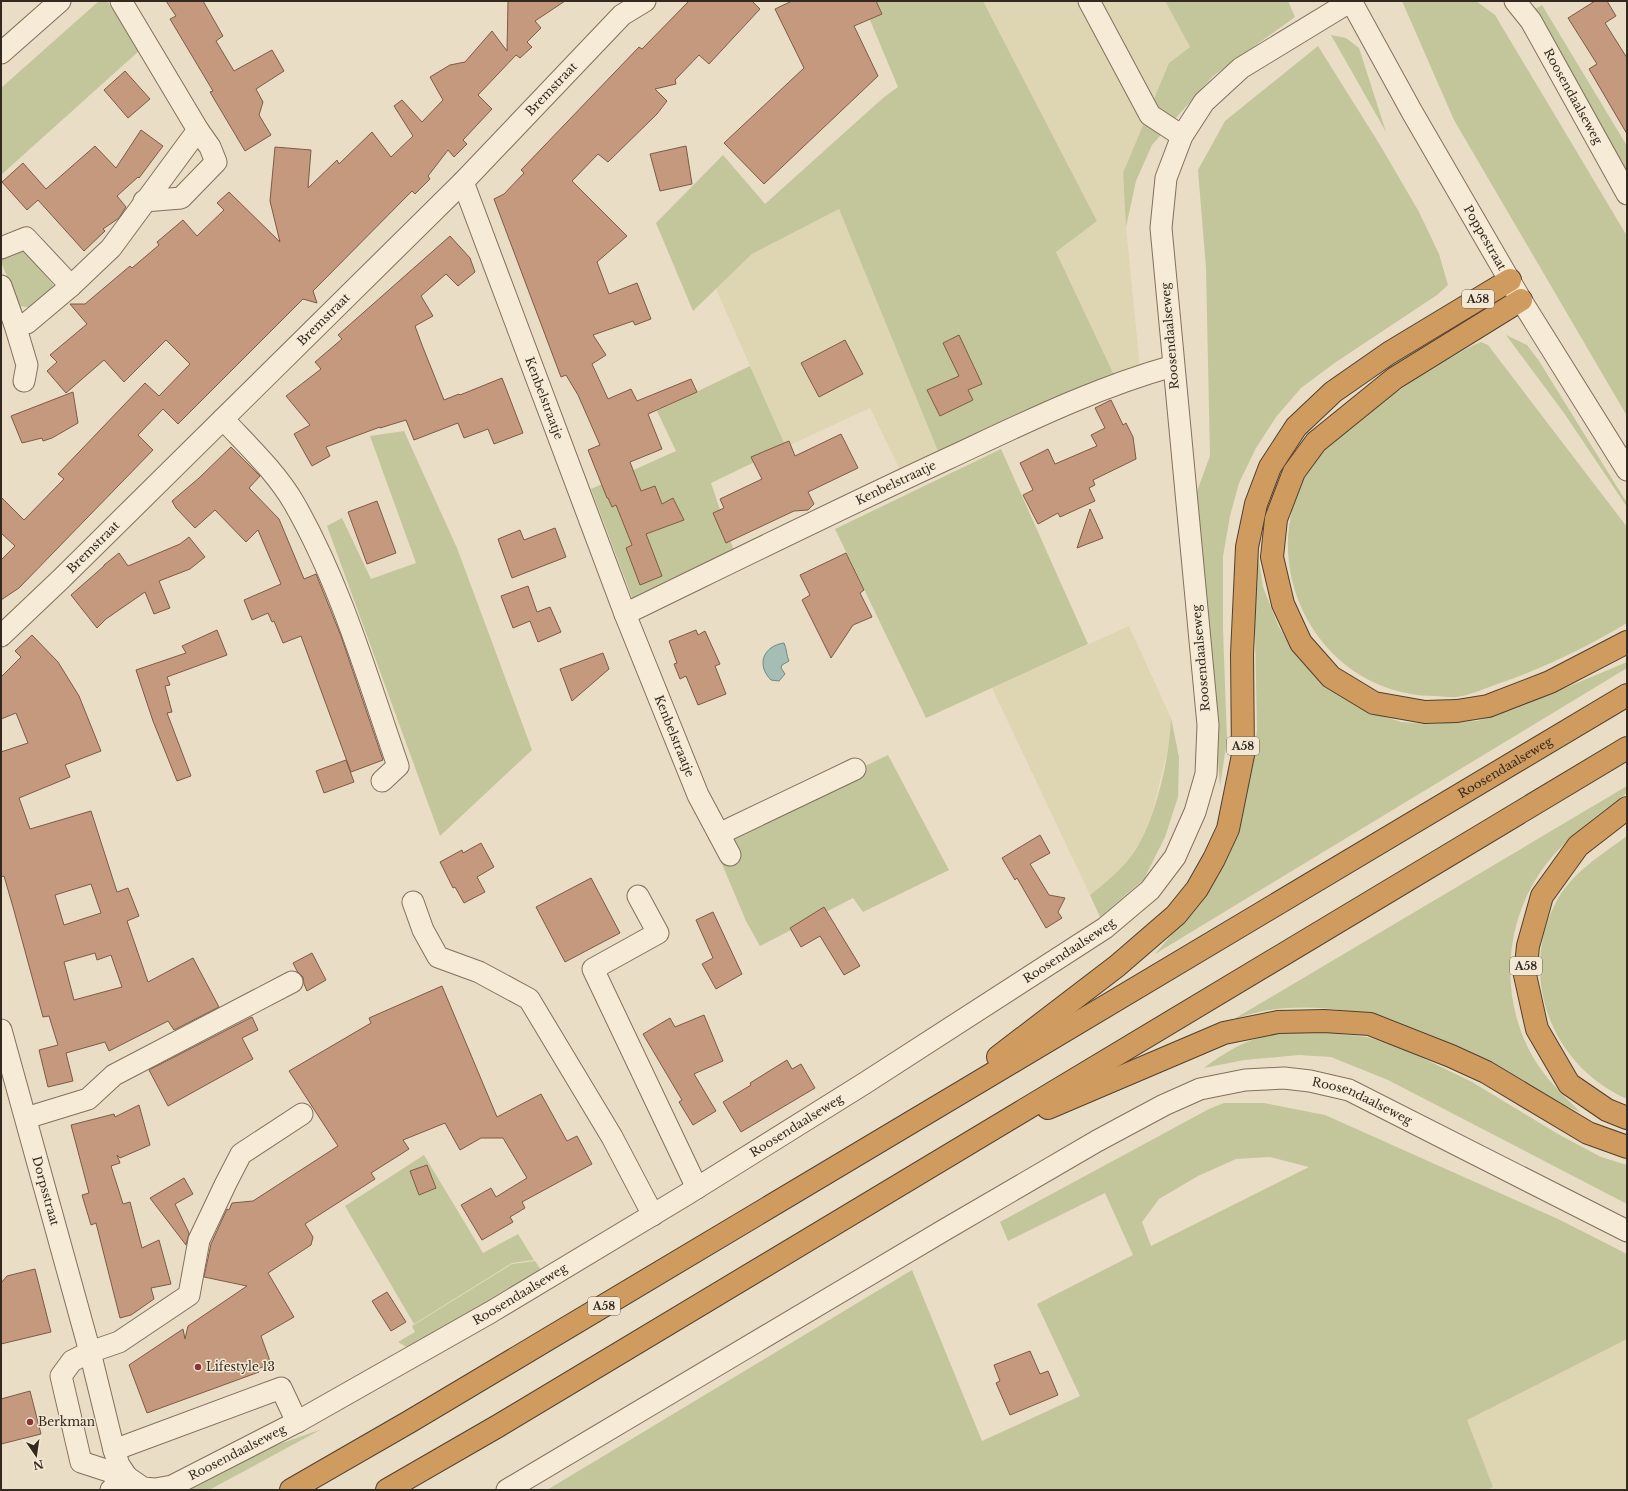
<svg xmlns="http://www.w3.org/2000/svg" width="1628" height="1491" font-family="'Libre Baskerville',serif">
<style>
.farmland{fill:#ded6b3}
.green{fill:#c2c69a;fill-rule:evenodd}
.water{fill:#a6bdb6;stroke:#6e8a82}
.building{fill:#c4997e;stroke:#7f5a45;fill-rule:evenodd}
.lines{fill:none;stroke-linecap:round;stroke-linejoin:round}
.minor-casing{stroke:#82705d;stroke-width:23}
.highway-casing{stroke:#503f30;stroke-width:24}
.minor{stroke:#f5ebd7;stroke-width:21}
.highway{stroke:#d09b5e;stroke-width:22}
.poi-dot{fill:#8b3336;stroke:#f2e8d3;stroke-width:1.5}
.labels{text-anchor:middle;stroke-width:3;stroke-linejoin:round;paint-order:stroke}
.shield{fill:#f2e8d3;stroke:#6d6255;stroke-width:1}
.shield-label{font-size:11px;font-weight:bold;fill:#34291f}
.street-label{font-size:12px;fill:#34291f;stroke:#f2e8d3}
.poi-label{font-size:12px;fill:#34291f;stroke:#f2e8d3;text-anchor:start}
</style>
<rect width="100%" height="100%" fill="#e9ddc5"/>
<g class="farmland">
<path d="M 983,1 L 1165,1 L 1190,47 L 1169,63 L 1123,173 L 1126,227 L 1140,368 L 1115,377 L 1056,252 L 1097,221 Z"/>
<path d="M 839,209 L 940,456 L 902,474 L 870,408 L 786,447 L 716,289 L 752,254 Z"/>
<path d="M 1129,626 L 1171,718 L 1171,736 L 1152,814 L 1142,839 L 1131,856 L 1115,874 L 1090,895 L 992,688 Z"/>
<path d="M 1627,1339 L 1627,1490 L 1487,1490 L 1493,1487 L 1466,1420 Z"/>
</g>
<g class="green">
<path d="M 99,1 L 107,1 L 140,50 L 1,175 L 1,88 Z"/>
<path d="M 862,1 L 983,1 L 1097,221 L 1056,252 L 1115,377 L 940,456 L 839,209 L 752,254 L 693,311 L 656,223 L 723,155 L 765,204 L 883,98 L 898,87 Z"/>
<path d="M 1165,1 L 1288,1 L 1295,17 L 1213,76 L 1152,145 L 1136,181 L 1126,227 L 1123,173 L 1169,63 L 1190,47 Z"/>
<path d="M 1402,1 L 1476,1 L 1495,15 L 1627,236 L 1627,416 L 1454,120 Z"/>
<path d="M 1542,5 L 1627,146 L 1627,181 L 1528,13 Z"/>
<path d="M 1331,35 L 1346,38 L 1359,48 L 1386,132 Z"/>
<path d="M 1318,46 L 1380,145 L 1419,212 L 1439,254 L 1448,285 L 1437,295 L 1336,362 L 1301,388 L 1276,417 L 1256,448 L 1239,483 L 1230,516 L 1223,556 L 1223,629 L 1227,740 L 1220,786 L 1196,494 L 1210,456 L 1206,268 L 1198,170 L 1225,121 Z"/>
<path d="M 23,248 L 55,287 L 32,308 L 20,306 L 1,262 L 1,258 Z"/>
<path d="M 1506,335 L 1527,345 L 1539,361 L 1627,503 L 1627,507 L 1564,413 Z"/>
<path d="M 1481,342 L 1488,345 L 1627,527 L 1627,623 C 1587,647 1544,668 1500,683 C 1486,688 1471,695 1457,697 C 1450,698 1442,696 1435,696 C 1319,695 1251,566 1309,468 C 1314,460 1321,451 1327,444 C 1336,435 1349,427 1359,419 C 1383,401 1407,384 1433,369 C 1449,359 1464,349 1481,342 Z"/>
<path d="M 750,366 L 786,447 L 711,483 L 735,554 L 634,603 L 591,489 L 676,451 L 657,411 Z"/>
<path d="M 404,431 L 457,548 L 532,750 L 440,836 L 327,526 L 342,518 L 371,579 L 416,563 L 370,436 Z"/>
<path d="M 1001,449 L 1088,644 L 926,718 L 835,529 Z"/>
<path d="M 1258,554 L 1263,587 L 1278,625 L 1294,653 L 1316,677 L 1342,697 L 1371,712 L 1401,722 L 1428,724 L 1477,721 L 1515,709 L 1627,662 L 1627,668 L 1155,954 L 1204,897 L 1221,870 L 1241,818 L 1253,765 L 1257,730 L 1254,582 Z"/>
<path d="M 1171,718 L 1179,757 L 1178,797 L 1165,837 L 1144,879 L 1100,917 L 1090,895 C 1105,883 1120,871 1132,855 C 1155,824 1170,756 1171,718 Z"/>
<path d="M 888,755 L 949,870 L 863,912 L 853,898 L 760,946 L 746,921 L 712,840 Z"/>
<path d="M 1627,786 L 1627,793 C 1599,814 1569,835 1547,863 C 1504,918 1498,996 1533,1057 C 1545,1078 1563,1095 1580,1112 C 1569,1107 1558,1103 1547,1097 C 1509,1078 1474,1053 1435,1037 C 1384,1015 1326,1002 1270,1010 C 1258,1011 1246,1016 1234,1019 Z"/>
<path d="M 1627,836 L 1627,1099 C 1552,1066 1518,978 1555,904 C 1570,874 1601,855 1627,836 Z"/>
<path d="M 1314,1031 L 1367,1037 L 1402,1048 L 1472,1082 L 1558,1134 L 1601,1157 L 1627,1165 L 1627,1204 L 1388,1080 L 1331,1057 L 1299,1055 L 1244,1060 L 1204,1068 C 1217,1058 1231,1049 1247,1042 C 1267,1033 1292,1033 1314,1031 Z"/>
<path d="M 1224,1103 L 1264,1103 L 1325,1115 L 1558,1219 L 1627,1254 L 1627,1339 L 1467,1420 L 1493,1487 L 1487,1490 L 547,1490 L 912,1270 L 982,1441 L 1080,1396 L 1037,1304 L 1133,1255 L 1105,1193 L 1008,1241 L 1000,1222 L 1209,1109 ZM 1270,1157 L 1309,1167 L 1151,1246 L 1142,1222 L 1159,1199 L 1198,1176 L 1236,1159 Z"/>
<path d="M 424,1155 L 483,1253 L 518,1234 L 534,1260 L 512,1263 L 414,1324 L 345,1206 Z"/>
<path d="M 535,1261 L 541,1270 L 410,1349 L 398,1342 L 415,1332 L 412,1326 L 512,1264 Z"/>
<path d="M 322,1429 L 209,1490 L 187,1490 L 260,1451 Z"/>
</g>
<path class="water" d="M 784,643 C 787,649 786,655 789,661 L 782,665 L 781,668 L 785,674 L 779,681 L 771,680 C 756,665 763,646 784,643 Z"/>
<g class="building">
<path d="M 166,1 L 203,1 L 223,36 L 216,41 L 234,71 L 272,50 L 284,71 L 256,89 L 263,102 L 259,115 L 271,135 L 245,151 L 210,92 L 213,91 L 170,19 L 176,16 Z"/>
<path d="M 508,1 L 565,1 L 535,21 L 541,28 L 527,42 L 532,47 L 520,58 L 516,55 L 478,95 L 492,109 L 463,140 L 467,144 L 454,157 L 448,150 L 428,176 L 430,179 L 415,194 L 412,191 L 313,291 L 317,303 L 303,299 L 178,424 L 163,409 L 138,435 L 153,450 L 19,588 L 1,600 L 1,560 L 15,546 L 1,533 L 1,497 L 24,520 L 64,479 L 58,474 L 145,383 L 159,396 L 190,364 L 166,340 L 124,382 L 104,360 L 66,393 L 47,371 L 57,362 L 50,355 L 87,324 L 70,304 L 85,304 L 130,266 L 132,268 L 159,245 L 157,242 L 183,220 L 197,236 L 224,210 L 217,203 L 229,192 L 280,242 L 270,201 L 275,147 L 311,150 L 308,188 L 337,160 L 339,164 L 372,132 L 391,157 L 413,136 L 394,106 L 402,100 L 422,122 L 443,100 L 430,77 L 450,65 L 465,62 L 492,31 L 507,51 Z"/>
<path d="M 689,1 L 752,1 L 760,9 L 709,64 L 699,55 L 675,80 L 676,84 L 655,89 L 667,101 L 657,114 L 608,162 L 598,154 L 572,181 L 627,236 L 597,262 L 609,294 L 637,283 L 651,319 L 635,325 L 633,321 L 593,335 L 606,355 L 592,364 L 608,399 L 631,389 L 637,401 L 691,379 L 697,392 L 648,414 L 662,449 L 630,462 L 641,491 L 655,486 L 662,504 L 673,498 L 684,520 L 646,534 L 662,576 L 640,585 L 626,548 L 632,545 L 616,505 L 612,507 L 608,498 L 607,498 L 588,450 L 600,445 L 578,395 L 566,375 L 561,377 L 494,199 L 504,194 L 524,173 L 521,170 L 639,47 L 642,49 Z"/>
<path d="M 792,1 L 876,1 L 882,14 L 854,26 L 878,76 L 764,184 L 724,143 L 804,68 L 775,9 Z"/>
<path d="M 1595,1 L 1607,1 L 1616,16 L 1605,23 L 1627,58 L 1627,134 L 1589,69 L 1597,64 L 1568,18 Z"/>
<path d="M 125,71 L 150,99 L 128,118 L 104,90 Z"/>
<path d="M 141,130 L 163,146 L 139,178 L 138,177 L 117,196 L 126,207 L 119,218 L 103,229 L 105,231 L 84,251 L 38,200 L 27,210 L 2,182 L 23,163 L 46,189 L 95,146 L 116,168 Z"/>
<path d="M 686,146 L 692,184 L 660,191 L 650,154 Z"/>
<path d="M 450,236 L 470,258 L 475,272 L 458,286 L 446,274 L 421,296 L 433,316 L 415,326 L 422,345 L 444,400 L 459,394 L 460,395 L 502,378 L 523,433 L 494,444 L 488,429 L 464,438 L 458,423 L 414,440 L 406,420 L 380,428 L 380,427 L 326,447 L 330,456 L 312,466 L 294,434 L 310,425 L 286,396 L 321,369 L 315,362 L 342,339 L 338,335 Z"/>
<path d="M 959,335 L 982,384 L 968,390 L 973,400 L 940,416 L 927,390 L 959,376 L 943,343 Z"/>
<path d="M 845,340 L 863,374 L 819,397 L 801,363 Z"/>
<path d="M 73,392 L 78,423 L 52,438 L 43,441 L 42,438 L 22,443 L 11,416 Z"/>
<path d="M 1111,400 L 1123,425 L 1126,423 L 1133,437 L 1136,459 L 1093,480 L 1095,485 L 1089,488 L 1095,501 L 1060,517 L 1058,513 L 1038,524 L 1023,495 L 1033,490 L 1020,463 L 1048,449 L 1055,464 L 1097,446 L 1091,435 L 1105,428 L 1095,408 Z"/>
<path d="M 841,434 L 858,468 L 808,492 L 814,504 L 808,510 L 794,511 L 726,543 L 713,513 L 724,508 L 720,499 L 762,479 L 751,457 L 789,441 L 795,456 Z"/>
<path d="M 231,447 L 260,476 L 249,488 L 279,519 L 304,579 L 316,574 L 341,636 L 383,760 L 351,772 L 301,636 L 283,643 L 274,621 L 272,622 L 268,613 L 252,620 L 244,600 L 281,584 L 258,530 L 246,542 L 215,510 L 195,528 L 176,508 L 172,501 L 199,478 Z"/>
<path d="M 377,501 L 396,553 L 367,564 L 348,512 Z"/>
<path d="M 1090,509 L 1103,538 L 1077,548 Z"/>
<path d="M 555,528 L 566,557 L 512,578 L 498,539 L 520,530 L 524,540 Z"/>
<path d="M 189,537 L 205,557 L 190,569 L 159,581 L 170,608 L 154,614 L 145,592 L 106,619 L 97,628 L 71,595 L 104,566 L 104,565 L 119,553 L 128,566 L 180,544 Z"/>
<path d="M 846,553 L 864,590 L 860,593 L 872,617 L 853,625 L 831,658 L 802,600 L 810,595 L 800,575 Z"/>
<path d="M 528,586 L 537,612 L 550,607 L 561,632 L 538,642 L 530,621 L 513,628 L 501,596 Z"/>
<path d="M 217,630 L 227,655 L 167,677 L 170,685 L 165,686 L 172,712 L 167,713 L 191,776 L 177,781 L 153,721 L 136,670 L 186,653 L 182,646 Z"/>
<path d="M 696,630 L 698,635 L 705,631 L 720,664 L 715,666 L 726,694 L 698,705 L 686,676 L 680,679 L 674,664 L 677,663 L 669,641 Z"/>
<path d="M 32,635 L 58,662 L 79,696 L 101,751 L 65,765 L 70,777 L 19,798 L 30,829 L 91,811 L 117,892 L 128,888 L 139,916 L 127,921 L 148,982 L 193,958 L 219,1007 L 174,1030 L 168,1021 L 109,1051 L 105,1042 L 66,1053 L 73,1081 L 48,1087 L 39,1050 L 58,1045 L 49,1016 L 43,1017 L 13,907 L 4,876 L 1,877 L 1,752 L 28,743 L 16,713 L 1,719 L 1,677 L 21,657 L 15,651 ZM 91,884 L 101,913 L 64,925 L 55,895 ZM 95,953 L 97,960 L 111,955 L 122,987 L 74,1000 L 64,962 Z"/>
<path d="M 603,653 L 609,669 L 572,701 L 560,669 Z"/>
<path d="M 346,760 L 354,782 L 324,793 L 316,771 Z"/>
<path d="M 1040,835 L 1050,853 L 1030,864 L 1049,895 L 1065,898 L 1058,912 L 1062,918 L 1046,928 L 1017,878 L 1015,880 L 1002,858 Z"/>
<path d="M 481,843 L 494,867 L 477,877 L 485,892 L 464,903 L 455,887 L 453,888 L 440,862 L 462,850 L 463,853 Z"/>
<path d="M 591,878 L 620,933 L 565,962 L 536,907 Z"/>
<path d="M 824,907 L 860,966 L 844,975 L 820,936 L 801,947 L 790,928 Z"/>
<path d="M 713,912 L 742,974 L 716,989 L 702,964 L 713,958 L 696,920 Z"/>
<path d="M 312,953 L 326,980 L 307,991 L 304,984 L 303,977 L 297,971 L 293,963 Z"/>
<path d="M 442,986 L 497,1117 L 541,1094 L 567,1141 L 577,1136 L 592,1164 L 522,1202 L 525,1208 L 510,1217 L 513,1222 L 482,1240 L 461,1205 L 491,1188 L 496,1197 L 527,1178 L 503,1138 L 481,1138 L 460,1150 L 445,1123 L 403,1140 L 409,1149 L 371,1173 L 375,1179 L 305,1224 L 313,1237 L 311,1245 L 268,1273 L 294,1317 L 261,1336 L 271,1364 L 257,1369 L 259,1372 L 147,1413 L 129,1365 L 183,1329 L 185,1339 L 188,1326 L 247,1286 L 204,1277 L 211,1244 L 227,1209 L 229,1210 L 232,1203 L 253,1201 L 338,1146 L 289,1071 L 371,1023 L 369,1018 Z"/>
<path d="M 704,1015 L 723,1061 L 694,1074 L 716,1111 L 693,1125 L 679,1102 L 682,1100 L 643,1034 L 670,1018 L 675,1027 Z"/>
<path d="M 252,1017 L 258,1030 L 242,1038 L 253,1059 L 168,1106 L 149,1070 Z"/>
<path d="M 787,1060 L 792,1069 L 801,1064 L 815,1088 L 741,1132 L 723,1102 L 751,1085 L 750,1083 Z"/>
<path d="M 139,1105 L 150,1145 L 120,1158 L 117,1155 L 120,1163 L 111,1166 L 123,1204 L 130,1202 L 142,1248 L 159,1240 L 171,1284 L 151,1288 L 154,1299 L 131,1315 L 120,1318 L 96,1223 L 91,1225 L 82,1195 L 89,1193 L 71,1125 L 114,1114 L 115,1117 Z"/>
<path d="M 427,1165 L 436,1188 L 419,1195 L 410,1171 Z"/>
<path d="M 184,1178 L 193,1194 L 175,1204 L 189,1233 L 186,1245 L 150,1198 Z"/>
<path d="M 35,1269 L 51,1332 L 1,1344 L 1,1283 L 7,1276 Z"/>
<path d="M 387,1292 L 406,1322 L 391,1331 L 372,1301 Z"/>
<path d="M 1030,1351 L 1040,1374 L 1048,1371 L 1058,1395 L 1010,1415 L 996,1383 L 1000,1381 L 994,1365 Z"/>
<path d="M 30,1391 L 41,1434 L 1,1444 L 1,1399 Z"/>
</g>
<g class="lines">
<g class="minor-casing">
<g id="minor">
<path d="M 1089,1 L 1150,115 L 1182,136"/>
<path id="s1" d="M 1351,1 L 1412,112 L 1521,300 L 1627,470"/>
<path id="s2" d="M 1515,1 L 1531,21 L 1627,194"/>
<path d="M 1,53 L 60,1"/>
<path id="s3" d="M 463,182 L 625,614 L 698,795 L 730,855"/>
<path d="M 144,201 L 181,198 L 216,162 L 210,147 L 198,130"/>
<path d="M 1,248 L 26,238 L 71,286"/>
<path d="M 1,286 L 15,325 L 27,323 L 71,286 L 111,248 L 198,130 L 121,1"/>
<path d="M 15,325 L 27,365 L 24,381"/>
<path d="M 223,419 C 248,446 276,472 294,503 C 341,585 367,677 398,766 L 382,781"/>
<path id="s4" d="M 625,614 C 732,562 839,509 947,459 C 1020,425 1094,388 1173,366"/>
<path id="s5" d="M 1,636 L 61,579 L 463,182 L 622,15 L 645,1"/>
<path d="M 719,834 L 855,769"/>
<path d="M 638,896 L 658,933 L 593,969 L 697,1188"/>
<path d="M 413,902 L 423,930 L 438,957 L 479,972 L 529,999 L 612,1137 L 653,1215"/>
<path id="s6" d="M 1,1030 L 90,1352 L 114,1450 L 119,1465 L 127,1477"/>
<path id="s7" d="M 302,1114 L 241,1154 L 226,1183 L 199,1240 L 189,1295 L 119,1342 L 90,1352 L 72,1361 L 61,1376 L 81,1462 L 127,1477 L 143,1488 L 155,1489 L 172,1486 L 297,1422 L 491,1312 L 684,1196 L 865,1083 L 1105,928 L 1150,890 L 1175,857 L 1195,812 L 1206,774 L 1208,725 L 1161,228 L 1166,178 L 1182,136 L 1204,102 L 1241,68 L 1351,1"/>
<path d="M 26,1118 L 88,1099 L 114,1075 L 292,982"/>
<path d="M 114,1450 L 281,1388 L 297,1422"/>
<path d="M 111,1490 L 127,1477"/>
<path id="s8" d="M 507,1490 L 946,1229 L 1097,1141 L 1164,1105 L 1200,1089 L 1245,1080 L 1284,1078 L 1310,1081 L 1349,1090 L 1627,1231"/>
</g>
</g>
<g class="highway-casing">
<g id="highway">
<path d="M 1521,300 L 1395,378 L 1316,442 L 1294,472 L 1276,519 L 1272,557 L 1283,604 L 1301,643 L 1331,677 L 1374,703 L 1425,712 L 1457,711 L 1488,706 L 1550,682 L 1627,642"/>
<path d="M 1627,808 L 1578,846 L 1542,896 L 1528,946 L 1525,975 L 1537,1029 L 1569,1084 L 1607,1110 L 1627,1118"/>
<path d="M 998,1057 L 1117,966 L 1176,915 L 1197,889 L 1214,859 L 1228,829 L 1243,755 L 1242,654 L 1247,547 L 1256,504 L 1270,467 L 1296,427 L 1333,392 L 1389,353 L 1510,280"/>
<path d="M 1048,1108 L 1224,1033 L 1278,1022 L 1324,1021 L 1370,1024 L 1451,1056 L 1486,1072 L 1588,1133 L 1627,1147"/>
<path id="s9" d="M 291,1490 L 409,1422 L 1627,695"/>
<path d="M 387,1490 L 498,1426 L 1627,748"/>
</g>
</g>
<use href="#minor" class="minor"/>
<use href="#highway" class="highway"/>
</g>
<g class="poi-dot">
<circle cx="198" cy="1367" r="4"/>
<circle cx="30" cy="1422" r="4"/>
</g>
<g class="labels">
<g class="shield">
<rect x="1462" y="290" width="32" height="18" rx="3"/>
<rect x="1227" y="737" width="32" height="18" rx="3"/>
<rect x="1510" y="957" width="32" height="18" rx="3"/>
<rect x="588" y="1297" width="32" height="18" rx="3"/>
</g>
<g class="shield-label">
<text x="1478" y="303">A58</text>
<text x="1243" y="750">A58</text>
<text x="1526" y="970">A58</text>
<text x="604" y="1310">A58</text>
</g>
<g class="street-label">
<text dy="4" stroke="none"><textPath href="#s5" startOffset="776">Bremstraat</textPath></text>
<text dy="4" stroke="none"><textPath href="#s2" startOffset="112">Roosendaalseweg</textPath></text>
<text dy="4" stroke="none"><textPath href="#s1" startOffset="272">Poppestraat</textPath></text>
<text dy="4" stroke="none"><textPath href="#s5" startOffset="452">Bremstraat</textPath></text>
<text transform="translate(1170 336) rotate(-95)" y="4">Roosendaalseweg</text>
<text dy="4" stroke="none"><textPath href="#s3" startOffset="231">Kenbelstraatje</textPath></text>
<text dy="4" stroke="none"><textPath href="#s4" startOffset="301">Kenbelstraatje</textPath></text>
<text dy="4" stroke="none"><textPath href="#s5" startOffset="128">Bremstraat</textPath></text>
<text transform="translate(1201 658) rotate(-95)" y="4">Roosendaalseweg</text>
<text dy="4" stroke="none"><textPath href="#s3" startOffset="593">Kenbelstraatje</textPath></text>
<text dy="4" stroke="none"><textPath href="#s9" startOffset="1413">Roosendaalseweg</textPath></text>
<text dy="4" stroke="none"><textPath href="#s7" startOffset="1609">Roosendaalseweg</textPath></text>
<text dy="4" stroke="none"><textPath href="#s8" startOffset="968">Roosendaalseweg</textPath></text>
<text dy="4" stroke="none"><textPath href="#s7" startOffset="1285">Roosendaalseweg</textPath></text>
<text dy="4" stroke="none"><textPath href="#s6" startOffset="167">Dorpsstraat</textPath></text>
<text dy="4" stroke="none"><textPath href="#s7" startOffset="961">Roosendaalseweg</textPath></text>
<text dy="4" stroke="none"><textPath href="#s7" startOffset="637">Roosendaalseweg</textPath></text>
</g>
<g class="poi-label">
<text x="206" y="1371">Lifestyle 13</text>
<text x="38" y="1426">Berkman</text>
</g>
</g>
<rect width="1628" height="1491" fill="none" stroke="#34291f" stroke-width="4"/>
<g transform="translate(36 1455) rotate(167)" stroke="#f2e8d3" stroke-width="3" paint-order="stroke">
<path d="M0-3L7 15L0 10L-7 15Z" fill="#34291f"/>
<text y="-6" font-size="11" font-weight="bold" text-anchor="middle" fill="#34291f">N</text>
</g>
</svg>
